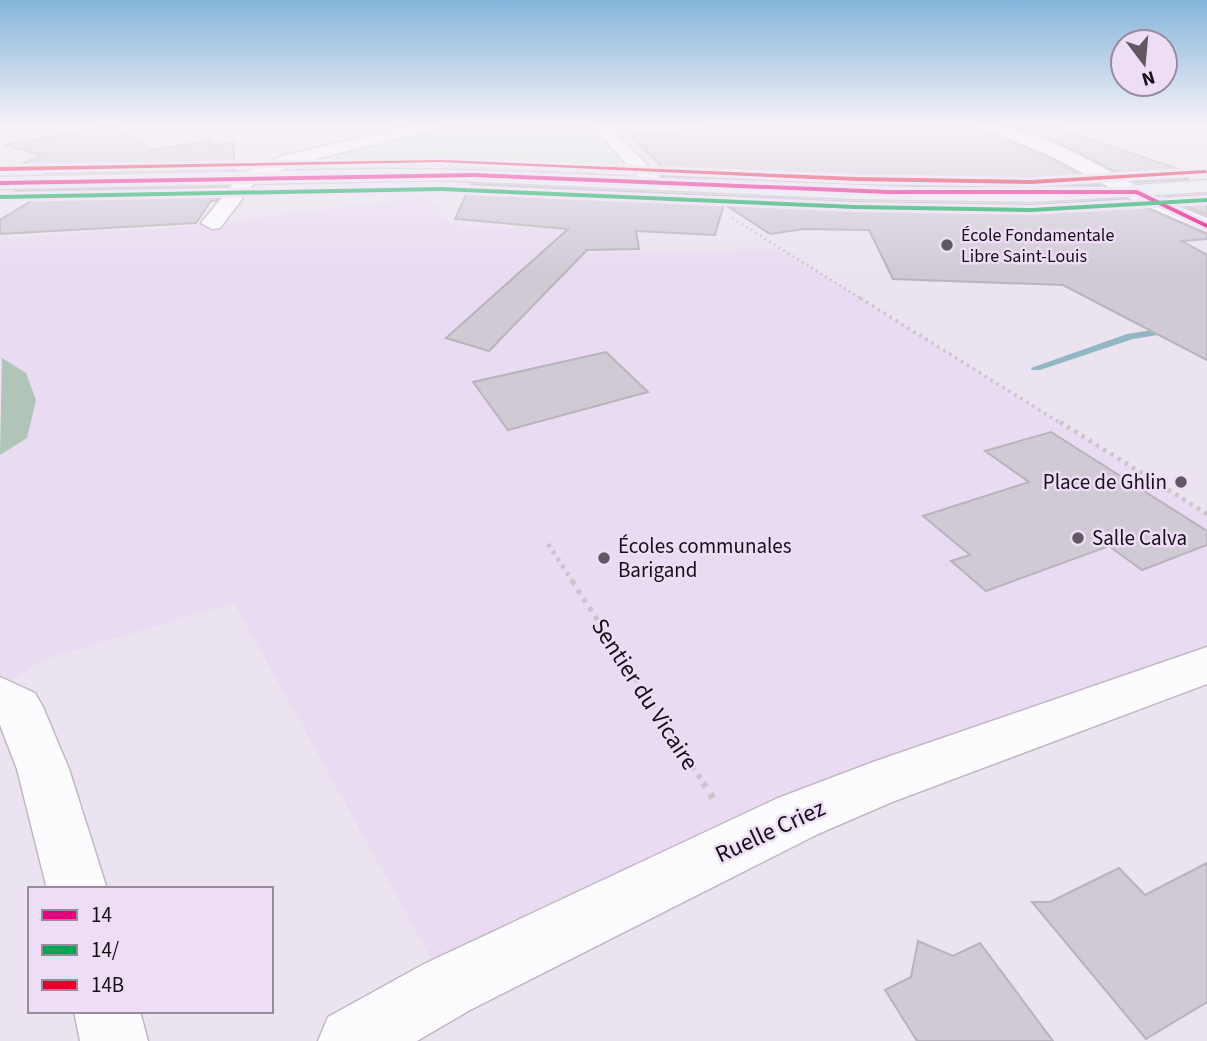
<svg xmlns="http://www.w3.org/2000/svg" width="1207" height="1041" font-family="'Source Sans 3',sans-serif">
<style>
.built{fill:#e9dbf1}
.green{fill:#d1e2d8}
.forest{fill:#b0c4b9}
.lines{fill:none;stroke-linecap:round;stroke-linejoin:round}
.stream{fill:#92b7c4;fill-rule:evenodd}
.building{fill:#d0cad5;stroke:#b8b3bc;stroke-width:2}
.minor-casing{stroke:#c0b9c3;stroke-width:3}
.major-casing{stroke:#c4c0c6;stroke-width:3}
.path-far5{stroke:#c9c5cb;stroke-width:2;stroke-dasharray:2 2.5;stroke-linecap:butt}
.path-far4{stroke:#c9c5cb;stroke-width:2.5;stroke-dasharray:2 3.5;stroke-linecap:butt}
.path-far3{stroke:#c9c5cb;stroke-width:3.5;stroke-dasharray:2.5 4.5;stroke-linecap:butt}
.path-far2{stroke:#c9c5cb;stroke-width:4.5;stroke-dasharray:3.5 5;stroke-linecap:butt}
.path-far1{stroke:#c9c5cb;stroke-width:5;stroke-dasharray:4.5 6;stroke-linecap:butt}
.path{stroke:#c9c5cb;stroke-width:7;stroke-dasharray:5 8;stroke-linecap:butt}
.minor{fill:#fcfbfd;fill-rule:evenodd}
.major{fill:#e5ecf1;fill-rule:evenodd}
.bus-1-casing{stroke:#edddf5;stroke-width:6}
.bus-2-casing{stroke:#edddf5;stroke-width:6}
.bus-3-casing{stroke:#edddf5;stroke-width:6}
.bus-1{fill:#e5007d;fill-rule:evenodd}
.bus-2{fill:#00a651;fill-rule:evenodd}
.bus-3{fill:#e4002b;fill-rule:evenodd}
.poi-dot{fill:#605963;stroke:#edddf5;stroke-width:2.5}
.labels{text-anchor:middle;stroke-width:5;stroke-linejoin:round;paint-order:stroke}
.far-poi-label{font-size:18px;fill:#150f17;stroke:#edddf5;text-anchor:start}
.poi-label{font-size:21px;fill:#150f17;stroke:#edddf5;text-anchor:start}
.near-street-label{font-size:24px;fill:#150f17;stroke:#edddf5}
</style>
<rect width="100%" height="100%" fill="#ebe3ef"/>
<path class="built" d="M 427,197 L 450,224 L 533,228 L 542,217 L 584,219 L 560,253 L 781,249 L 1207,514 L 1207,665 L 447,987 L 234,603 L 42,660 L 0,689 L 0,455 L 27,438 L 0,359 L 0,238 L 191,226 Z"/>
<path class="green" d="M 451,125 L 585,125 L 619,164 L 616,168 L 592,173 L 342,164 C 331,173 311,172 299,163 L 323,154 Z"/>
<path class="forest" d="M 2,358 L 26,373 L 36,400 L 27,438 L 0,455 Z"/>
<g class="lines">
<path class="stream" d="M 1207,321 L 1207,327 L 1133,339 L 1040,370 L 1032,370 L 1031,368 L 1127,334 Z"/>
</g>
<g class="building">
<path d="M 759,125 L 972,125 L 1050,158 L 1099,185 L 943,187 L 662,176 L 653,167 L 661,166 L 630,135 Z"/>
<path d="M 1002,125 L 1048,125 L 1187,172 L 1175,173 L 1189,179 L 1136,182 L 1065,146 Z"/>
<path d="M 111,126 L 154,150 L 212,140 L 211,146 L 233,142 L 235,169 L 42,173 L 45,172 L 10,170 L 41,155 L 4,145 Z"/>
<path d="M 471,184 L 856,202 L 1031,205 L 1126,199 L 1207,234 L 1207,239 L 1182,241 L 1207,255 L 1207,360 L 1063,285 L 893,279 L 869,230 L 804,229 L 770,234 L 724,204 L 715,235 L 636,231 L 639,249 L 587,250 L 489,351 L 446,338 L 568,229 L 455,219 Z"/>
<path d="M 227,187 L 216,201 L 211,201 L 196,223 L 0,234 L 0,220 L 36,198 L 5,199 L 16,191 Z"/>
<path d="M 1207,195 L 1207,215 L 1164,197 Z"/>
<path d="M 606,352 L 648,392 L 508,430 L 473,382 Z"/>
<path d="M 1051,432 L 1207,531 L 1207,545 L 1142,570 L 1109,546 L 986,591 L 951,561 L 970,555 L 923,516 L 1029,482 L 985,451 Z"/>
<path d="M 1207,863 L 1207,1002 L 1146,1039 L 1032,902 L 1050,902 L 1119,868 L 1145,895 Z"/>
<path d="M 918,941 L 953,956 L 980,943 L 1053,1041 L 917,1041 L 885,990 L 911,977 Z"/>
</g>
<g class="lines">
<g class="minor-casing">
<g id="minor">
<path d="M 417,125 L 445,125 L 443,128 L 294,164 L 255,182 L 220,228 L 212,229 L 201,223 L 241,174 L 282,156 Z"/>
<path d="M 591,125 L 608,125 L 662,180 L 665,184 L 662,188 L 648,188 Z"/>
<path d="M 974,125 C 1035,124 1095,165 1148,192 C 1167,202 1187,210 1207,218 L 1207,232 L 1137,202 L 1051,156 Z"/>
<path d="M 1207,647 L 1207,684 L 892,802 L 818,834 L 470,1010 L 417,1041 L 318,1041 L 328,1017 L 424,964 L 778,798 L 873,762 Z"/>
<path d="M 0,677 L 35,693 L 43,707 L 69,769 L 107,889 L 47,889 L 17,769 L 0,725 Z"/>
<path d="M 74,1011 L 140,1011 L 148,1041 L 80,1041 Z"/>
</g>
</g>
<g class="major-casing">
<path id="major" d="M 378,169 C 567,169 755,187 943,190 C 1031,192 1119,187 1207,180 L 1207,192 L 1031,202 L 856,199 L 441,180 L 0,189 L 0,177 Z"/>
</g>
<path class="path-far5" d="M 483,145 L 506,125"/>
<path class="path-far4" d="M 732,218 L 863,300"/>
<path class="path-far3" d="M 860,298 L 1062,424"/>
<g class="path-far2">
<path d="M 1060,422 L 1207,514"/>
<path d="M 548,544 L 573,582"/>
</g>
<path class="path-far1" d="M 572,581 L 704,784"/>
<path class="path" d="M 703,783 L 715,801"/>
<use href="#minor" class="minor"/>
<use href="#major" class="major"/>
<g class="bus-1-casing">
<path id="bus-1" d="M 474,173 L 888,190 L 1137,190 L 1207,224 L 1207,228 L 1136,194 L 888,194 L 474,177 L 0,185 L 0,181 Z"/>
</g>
<g class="bus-2-casing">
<path id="bus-2" d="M 441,187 L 855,205 L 1031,208 L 1207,198 L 1207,202 L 1031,212 L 855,209 L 441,191 L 0,199 L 0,195 Z"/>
</g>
<g class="bus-3-casing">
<path id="bus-3" d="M 441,160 L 856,177 L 1031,180 L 1206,170 L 1207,173 L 1031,184 L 856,181 L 441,162 L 0,171 L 0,167 Z"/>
</g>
<use href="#bus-1" class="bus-1"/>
<use href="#bus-2" class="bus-2"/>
<use href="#bus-3" class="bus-3"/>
</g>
<linearGradient id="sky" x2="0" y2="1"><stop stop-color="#85b5da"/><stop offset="0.46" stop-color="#f6f2f8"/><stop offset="1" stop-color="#f6f2f8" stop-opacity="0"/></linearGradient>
<rect width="1207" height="271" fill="url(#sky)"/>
<g class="poi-dot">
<circle cx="947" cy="245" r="7"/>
<circle cx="1181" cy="482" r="7"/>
<circle cx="1078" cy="538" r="7"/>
<circle cx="604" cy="558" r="7"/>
</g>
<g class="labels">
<g class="far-poi-label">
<text x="961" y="241">École Fondamentale<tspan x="961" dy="21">Libre Saint-Louis</tspan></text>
</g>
<g class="poi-label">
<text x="1167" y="489" text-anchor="end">Place de Ghlin</text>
<text x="1092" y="545">Salle Calva</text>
<text x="618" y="553">Écoles communales<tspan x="618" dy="24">Barigand</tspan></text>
</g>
<g class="near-street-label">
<text transform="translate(645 694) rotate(57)" y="8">Sentier du Vicaire</text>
<text transform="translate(770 831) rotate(-25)" y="8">Ruelle Criez</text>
</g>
</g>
<rect x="28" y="887" width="245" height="126" fill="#edddf5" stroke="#978b9c" stroke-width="2"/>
<rect x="42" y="910" width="35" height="10" fill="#e5007d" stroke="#978b9c" stroke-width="2"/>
<text x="91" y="922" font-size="21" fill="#150f17">14</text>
<rect x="42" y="945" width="35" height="10" fill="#00a651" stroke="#978b9c" stroke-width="2"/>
<text x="91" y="957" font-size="21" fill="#150f17">14/</text>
<rect x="42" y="980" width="35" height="10" fill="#e4002b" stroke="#978b9c" stroke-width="2"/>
<text x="91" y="992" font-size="21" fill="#150f17">14B</text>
<g transform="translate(1144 63) rotate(164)"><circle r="33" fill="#edddf5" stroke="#978b9c" stroke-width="2"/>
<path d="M0-5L12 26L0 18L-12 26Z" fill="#605963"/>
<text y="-10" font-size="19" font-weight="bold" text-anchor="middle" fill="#150f17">N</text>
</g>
</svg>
